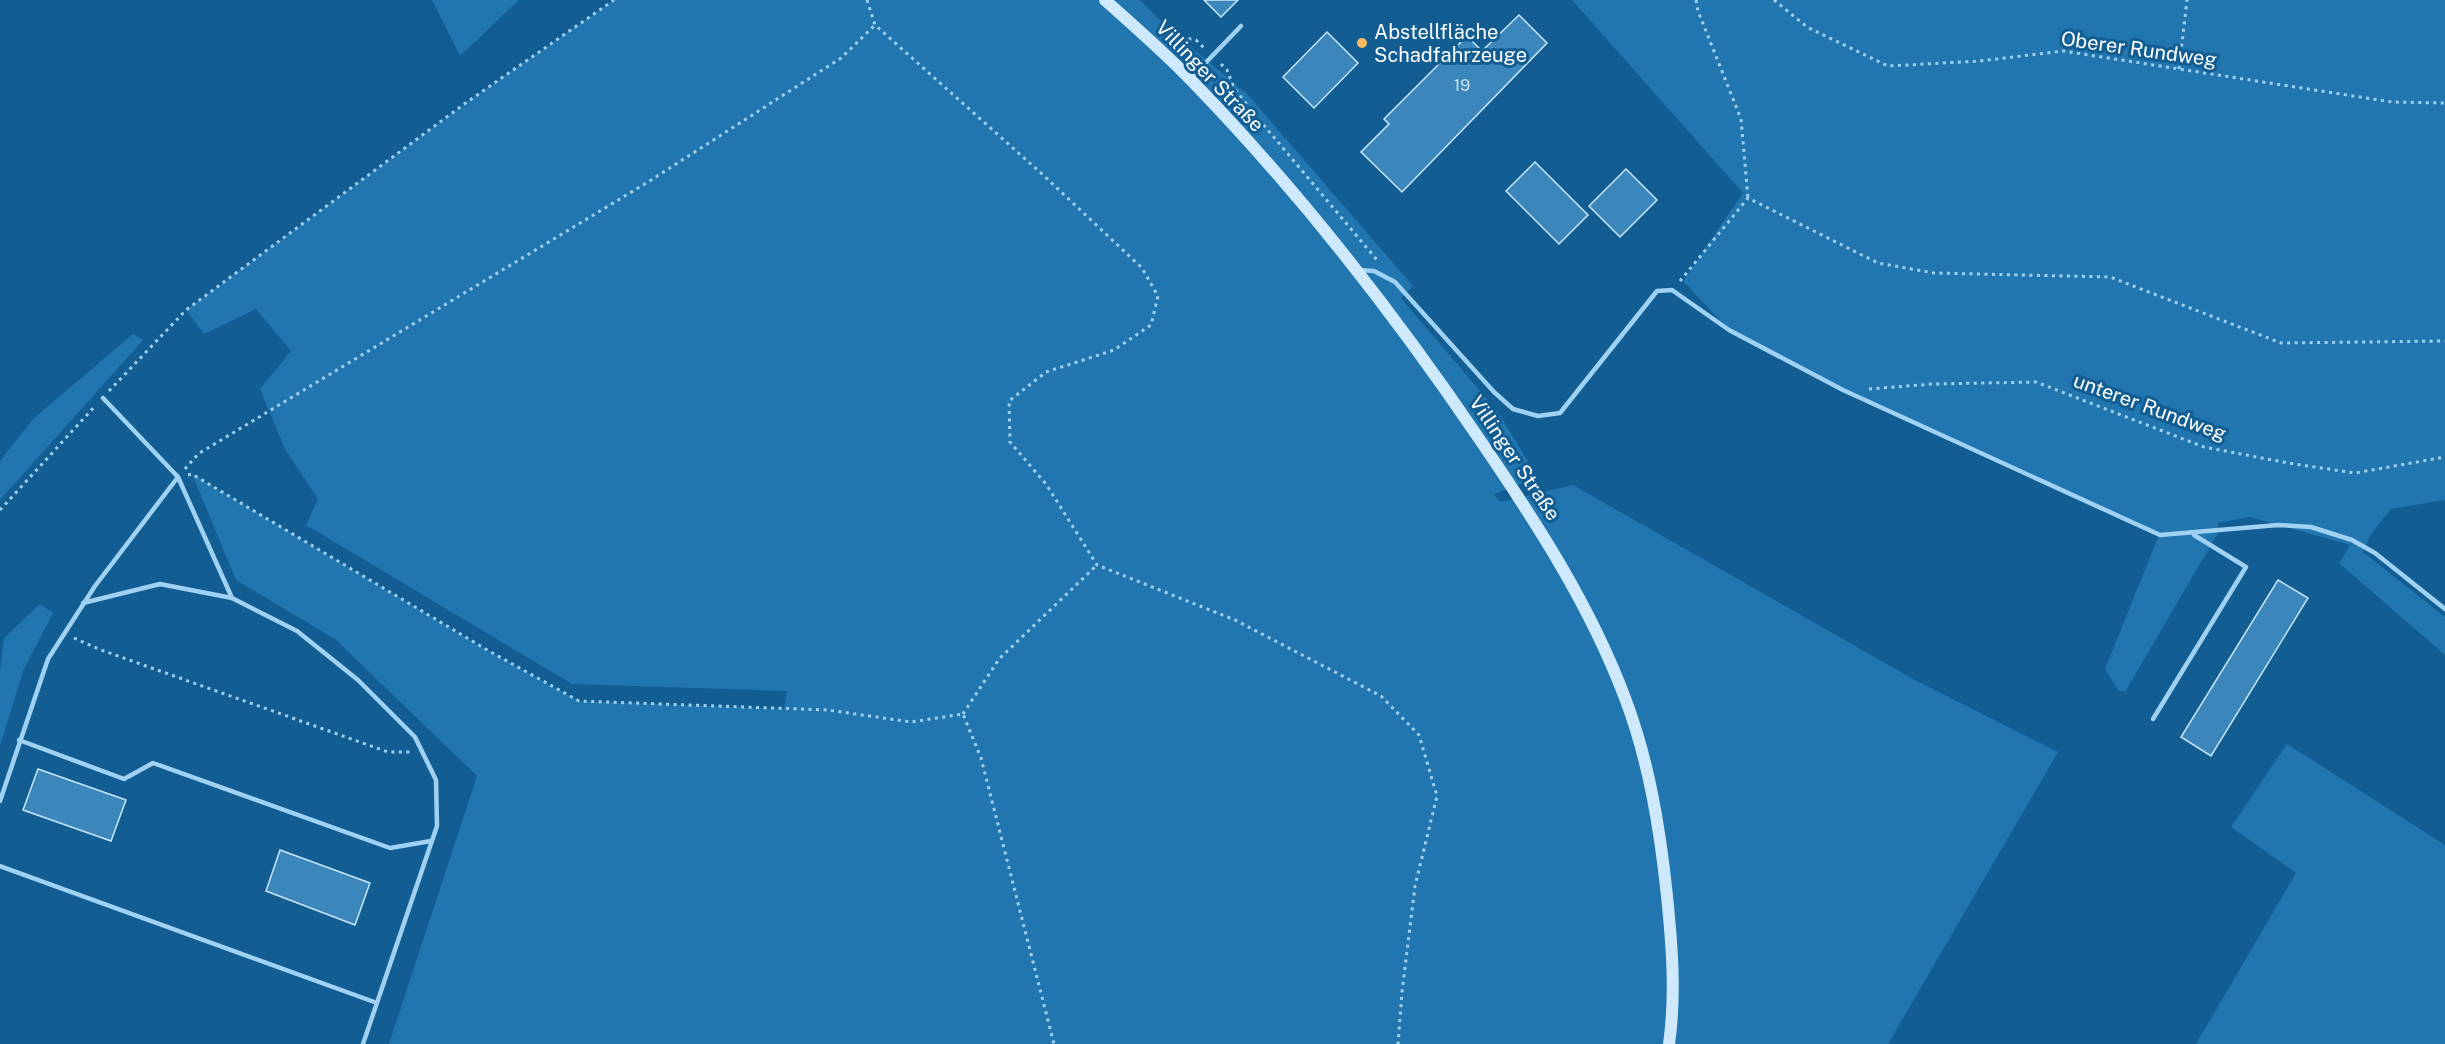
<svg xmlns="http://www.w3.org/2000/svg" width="2445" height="1044" font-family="'Public Sans',sans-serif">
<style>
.green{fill:#2176af}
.building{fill:#3b86ba;stroke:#c7e7fd;stroke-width:1.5}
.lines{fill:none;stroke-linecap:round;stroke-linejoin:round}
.path{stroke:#9fd1f2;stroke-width:3;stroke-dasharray:3 4.5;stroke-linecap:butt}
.lane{stroke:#9fd1f2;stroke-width:4.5}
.secondary{stroke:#cee9fc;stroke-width:12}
.poi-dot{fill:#ffba61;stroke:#125d92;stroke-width:2}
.labels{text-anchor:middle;stroke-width:6;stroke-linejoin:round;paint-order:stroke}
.number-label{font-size:16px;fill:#cee1ee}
.poi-label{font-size:20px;fill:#fff;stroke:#125d92;text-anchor:start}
.street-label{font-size:20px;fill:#fff;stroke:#125d92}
</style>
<rect width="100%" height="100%" fill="#125d92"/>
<g class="green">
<path d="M 432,0 L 519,0 L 460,56 Z"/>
<path d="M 614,0 L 1140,0 L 1164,24 L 1248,95 L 1413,286 L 1401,298 L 1498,412 L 1538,478 L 1494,494 L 1500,502 L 1573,485 L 1913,679 L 2058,752 L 1888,1044 L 389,1044 L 477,776 L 335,639 L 236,580 L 192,474 L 489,651 L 579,701 L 784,709 L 787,691 L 572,684 L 306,525 L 318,499 L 285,449 L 260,389 L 291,351 L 256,309 L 204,334 L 186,310 L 467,102 Z"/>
<path d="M 1572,0 L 2445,0 L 2445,500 L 2391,509 L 2371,534 L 2363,552 L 2445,617 L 2445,655 L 2339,563 L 2350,545 L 2250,517 L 2218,523 L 2218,533 L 2125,692 L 2118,690 L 2105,669 L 2159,535 L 1843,390 L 1729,330 L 1683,281 L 1743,193 Z"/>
<path d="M 133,334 L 143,340 L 0,500 L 0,461 L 33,419 Z"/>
<path d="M 40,604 L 53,613 L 23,671 L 0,746 L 0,670 L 4,638 Z"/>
<path d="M 2287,744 L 2445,845 L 2445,1044 L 2196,1044 L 2296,873 L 2231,827 Z"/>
</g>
<g class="building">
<path d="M 1204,0 L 1238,0 L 1221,17 Z"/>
<path d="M 1519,15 L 1547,43 L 1402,192 L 1361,152 L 1389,124 L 1384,119 L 1467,36 L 1482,51 Z"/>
<path d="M 1327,32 L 1358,63 L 1314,108 L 1283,77 Z"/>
<path d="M 1535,162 L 1588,215 L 1559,244 L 1506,191 Z"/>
<path d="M 1626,169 L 1657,200 L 1620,237 L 1589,206 Z"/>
<path d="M 2278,580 L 2308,598 L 2211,756 L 2181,737 Z"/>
<path d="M 38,769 L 126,800 L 111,841 L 23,810 Z"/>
<path d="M 280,850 L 370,883 L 355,925 L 266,891 Z"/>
</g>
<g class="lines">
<g class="path">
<path d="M 867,0 L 875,25 L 1041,173 L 1142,268 L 1158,296 L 1151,325 L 1114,350 L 1046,372 L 1009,401 L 1010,442 L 1046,484 L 1097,565 L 1235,620 L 1381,696 L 1419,735 L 1437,796 L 1415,886 L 1402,992 L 1398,1044"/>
<path d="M 1696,0 L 1698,11 L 1741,119 L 1748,198"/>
<path d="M 1774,0 L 1807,27 L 1888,66 L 1980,61 L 2063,51 L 2392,102 L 2445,103"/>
<path d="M 1161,28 L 1176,37 L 1196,40 L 1205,49"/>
<path d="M 1221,64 L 1227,70 L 1234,88 L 1251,110 L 1377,260"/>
<path d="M 2179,69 L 2187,0"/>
<path d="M 1680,281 L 1748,198 L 1878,263 L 1934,273 L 2110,277 L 2281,343 L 2445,341"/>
<path d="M 1869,389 L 1933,384 L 2036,382 L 2204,447 L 2288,463 L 2355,473 L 2445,457"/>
<path d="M 109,391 L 186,310 L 467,102 L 614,0"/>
<path d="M 185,469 L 198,454 L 648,182 L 841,58 L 875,25"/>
<path d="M 188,475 L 192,474 L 489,651 L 579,701 L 828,710 L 911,722 L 963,714 L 981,758 L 1054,1044"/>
<path d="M 0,510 L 96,405"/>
<path d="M 74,638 L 101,650 L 388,752 L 410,752"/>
<path d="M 963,714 L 999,659 L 1097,565"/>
</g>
<g class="lane">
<path d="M 1190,79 L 1241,26"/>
<path d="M 1358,270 L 1374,271 L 1395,282 L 1494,392 L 1513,409 L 1538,416 L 1560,413 L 1657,291 L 1672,290 L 1729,330 L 1843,390 L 2160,535 L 2278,525 L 2311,527 L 2352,540 L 2375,553 L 2445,609"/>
<path d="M 103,398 L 178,477 L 232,598 L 297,631 L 358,680 L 415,737 L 436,780 L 437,826 L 363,1044"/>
<path d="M 83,603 L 160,584 L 232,598"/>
<path d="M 2153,719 L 2246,567 L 2194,535 L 2194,533"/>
<path d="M 19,740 L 124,779 L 153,763 L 390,848 L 431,841"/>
<path d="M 0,801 L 48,659 L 95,586 L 178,477"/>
<path d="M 0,866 L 377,1003"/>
</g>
<path class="secondary" d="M 1105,0 C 1134,26 1164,52 1191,80 C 1298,190 1394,313 1480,440 C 1536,522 1590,605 1625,698 C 1649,761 1660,829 1667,896 C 1672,945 1676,995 1669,1044"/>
</g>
<circle class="poi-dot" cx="1362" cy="43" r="6"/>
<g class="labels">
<g class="number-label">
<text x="1462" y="91">19</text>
</g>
<g class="poi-label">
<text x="1374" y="39">Abstellfläche<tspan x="1374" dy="23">Schadfahrzeuge</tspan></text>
</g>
<g class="street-label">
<text transform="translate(2139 49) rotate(8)" y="7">Oberer Rundweg</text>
<text transform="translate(1210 76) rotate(46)" y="7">Villinger Straße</text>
<text transform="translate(2150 407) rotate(20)" y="7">unterer Rundweg</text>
<text transform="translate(1515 458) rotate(56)" y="7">Villinger Straße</text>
</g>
</g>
</svg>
